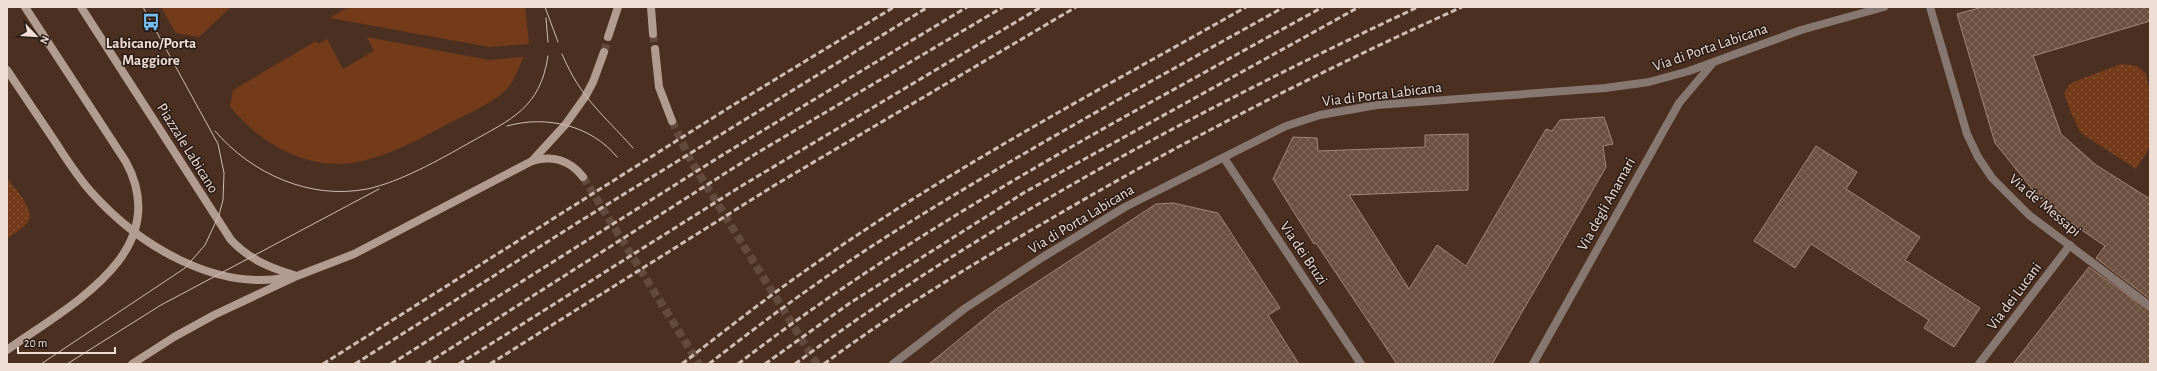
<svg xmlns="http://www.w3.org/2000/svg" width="2157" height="371" font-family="'Alegreya Sans',sans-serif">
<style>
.grass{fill:#733b1a}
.park{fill:url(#park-dots)}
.building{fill:url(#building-cross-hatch);stroke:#a58575}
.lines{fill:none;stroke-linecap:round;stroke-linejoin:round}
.secondary-tunnel{stroke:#644a3d;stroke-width:8;stroke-dasharray:8 4;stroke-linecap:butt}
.street{stroke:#867871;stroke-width:8}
.secondary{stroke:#b29c90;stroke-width:8}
.tram{stroke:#d0bcb2;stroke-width:1}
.rail{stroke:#d0bcb2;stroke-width:3;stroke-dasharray:6 3;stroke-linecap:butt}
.labels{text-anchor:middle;stroke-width:3;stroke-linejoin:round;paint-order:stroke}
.poi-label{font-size:15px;font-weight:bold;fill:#f0ded5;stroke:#281b15}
.street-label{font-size:15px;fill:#f0ded5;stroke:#281b15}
</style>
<defs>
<pattern id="park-dots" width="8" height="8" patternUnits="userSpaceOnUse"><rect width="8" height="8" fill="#733b1a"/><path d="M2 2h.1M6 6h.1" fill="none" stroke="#87573a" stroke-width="1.8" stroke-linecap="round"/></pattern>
<pattern id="building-cross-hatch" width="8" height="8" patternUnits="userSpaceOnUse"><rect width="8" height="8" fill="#6b4f3f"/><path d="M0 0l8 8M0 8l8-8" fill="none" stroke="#80685a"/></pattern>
</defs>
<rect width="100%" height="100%" fill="#4b3022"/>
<g class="grass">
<path d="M 161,7 L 231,7 L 199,37 L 176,33 Z"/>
<path d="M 348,7 L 525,7 L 529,44 L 489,47 L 330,18 Z"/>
<path d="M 367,37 L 489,60 L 524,57 C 518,68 514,83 505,91 C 490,105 462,116 444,126 C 419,139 394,153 366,160 C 314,175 263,146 230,107 L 233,90 L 316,41 L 318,44 L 327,39 L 343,69 L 374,51 Z"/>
</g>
<g class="park">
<path d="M 2121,64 L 2137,66 L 2146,74 L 2150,92 L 2150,147 L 2136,169 L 2081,133 L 2072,115 L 2064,93 L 2070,84 L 2076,81 Z"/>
<path d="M 7,178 C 14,188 38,212 27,223 C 22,229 13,234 7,239 Z"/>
</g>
<g class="building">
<path d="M 1983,7 L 2150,7 L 2150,21 L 2033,56 L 2061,134 L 2096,165 L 2150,199 L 2150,299 L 2096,258 L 2105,246 L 2045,205 L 1995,143 L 1957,14 Z"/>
<path d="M 1604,117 L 1613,144 L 1603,146 L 1606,167 L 1492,364 L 1397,364 L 1316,243 L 1314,244 L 1273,179 L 1293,137 L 1317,138 L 1318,151 L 1425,147 L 1425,135 L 1468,134 L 1468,190 L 1349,195 L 1409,289 L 1437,245 L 1466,266 L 1546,129 L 1552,131 L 1560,120 Z"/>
<path d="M 1816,146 L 1857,172 L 1846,189 L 1920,237 L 1905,260 L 1980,308 L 1954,347 L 1924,328 L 1929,320 L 1811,244 L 1795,268 L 1754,241 Z"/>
<path d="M 1173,203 L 1218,213 L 1280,308 L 1268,315 L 1299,364 L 929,364 L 999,307 L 1156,204 Z"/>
<path d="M 2089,267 L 2150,311 L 2150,364 L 2013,364 Z"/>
</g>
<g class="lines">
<g class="secondary-tunnel">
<path d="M 653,34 L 655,49"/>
<path d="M 604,52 L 608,37"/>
<path d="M 672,121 L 691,161 L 817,364"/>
<path d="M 583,177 L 699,364"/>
</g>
<g class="street">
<path d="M 1930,7 L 1967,134 L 1978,157 L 1992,178 L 2029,215 L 2150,306"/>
<path d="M 1224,158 L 1361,364"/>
<path d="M 893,364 L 964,309 L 1043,257 L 1125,207 L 1286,126 L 1320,115 L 1377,105 L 1605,88 L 1649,82 L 1689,71 L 1801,30 L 1884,7"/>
<path d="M 1533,364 L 1679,103 L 1712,64"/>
<path d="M 1979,364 L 2070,245"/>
</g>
<g class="secondary">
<path d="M 81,7 L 231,240 C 249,259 270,268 294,275"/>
<path d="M 651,7 L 653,34"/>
<path d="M 608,37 L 618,7"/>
<path d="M 655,49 L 659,87 L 672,121"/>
<path d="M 7,70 C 23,94 40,119 56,143 C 67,160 79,179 93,194 C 140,246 214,290 285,278"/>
<path d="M 532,161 C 552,155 570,160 583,177"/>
<path d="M 7,350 C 68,306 175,253 126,162 L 25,7"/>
<path d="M 132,364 L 174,337 L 214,315 L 297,276 L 354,254 L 532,161 L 565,125 L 585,97 L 593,82 L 604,52"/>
</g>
<g class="tram">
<path d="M 545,7 L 558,42"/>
<path d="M 546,18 L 548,42"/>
<path d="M 562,54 C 581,99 603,114 633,148"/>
<path d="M 507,126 C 546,115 591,125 617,157"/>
<path d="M 215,131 C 252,174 310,200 367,189 C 400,182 439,160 469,143 C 511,119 540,109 548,56"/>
<path d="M 41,364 L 185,268 L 205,245 L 219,215 L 223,200 L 224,173 L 218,144 L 143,7"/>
<path d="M 67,364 L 161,305 L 379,189"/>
</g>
<g class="rail">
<path d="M 323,364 L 730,107 L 894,7"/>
<path d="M 355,364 L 577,223 L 928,7"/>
<path d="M 391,364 L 724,154 L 967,7"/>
<path d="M 426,364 L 757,153 L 1003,7"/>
<path d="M 459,364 L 743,185 L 1041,7"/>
<path d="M 490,364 L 775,185 L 1076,7"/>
<path d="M 682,364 C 728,328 774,292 822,259 C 957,165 1103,88 1246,7"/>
<path d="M 709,364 C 766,319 825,276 886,237 C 1016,155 1150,82 1284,7"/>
<path d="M 738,364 C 865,266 1002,185 1142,107 C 1202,74 1262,40 1323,7"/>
<path d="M 765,364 L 850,303 L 1025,192 L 1359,7"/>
<path d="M 795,364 C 985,223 1204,107 1418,7"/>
<path d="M 824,364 C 895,311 971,265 1047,221 C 1181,142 1320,71 1462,7"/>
</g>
</g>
<defs>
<g id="bus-bare" transform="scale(1.38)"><path d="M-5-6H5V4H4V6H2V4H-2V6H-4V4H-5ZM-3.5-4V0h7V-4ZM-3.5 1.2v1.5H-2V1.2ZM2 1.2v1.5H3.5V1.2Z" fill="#75c0f6" stroke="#281b15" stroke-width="2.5" paint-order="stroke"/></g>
</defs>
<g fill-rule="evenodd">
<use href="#bus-bare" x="151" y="22"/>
</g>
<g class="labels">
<g class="poi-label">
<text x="151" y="48">Labicano/Porta<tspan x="151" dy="17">Maggiore</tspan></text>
</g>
<g class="street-label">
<text transform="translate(1710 47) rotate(-19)" y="5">Via di Porta Labicana</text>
<text transform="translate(1382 94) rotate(-7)" y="5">Via di Porta Labicana</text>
<text transform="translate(188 148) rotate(58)" y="5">Piazzale Labicano</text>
<text transform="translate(1606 204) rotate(-61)" y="5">Via degli Anamari</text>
<text transform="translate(2045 205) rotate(40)" y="5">Via de' Messapi</text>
<text transform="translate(1081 219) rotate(-31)" y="5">Via di Porta Labicana</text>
<text transform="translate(1304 253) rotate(56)" y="5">Via dei Bruzi</text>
<text transform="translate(2014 296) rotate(-53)" y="5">Via dei Lucani</text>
</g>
</g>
<rect width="2157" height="371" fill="none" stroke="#f0ded5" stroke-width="16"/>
<g transform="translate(36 36) rotate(115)" stroke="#281b15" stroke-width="3" paint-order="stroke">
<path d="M0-3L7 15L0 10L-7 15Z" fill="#f0ded5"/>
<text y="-6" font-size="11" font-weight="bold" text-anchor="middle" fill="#f0ded5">N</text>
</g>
<path d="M18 347v6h97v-6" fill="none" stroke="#f0ded5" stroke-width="2"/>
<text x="24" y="347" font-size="12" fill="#f0ded5" stroke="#281b15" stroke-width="3" paint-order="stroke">20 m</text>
</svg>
